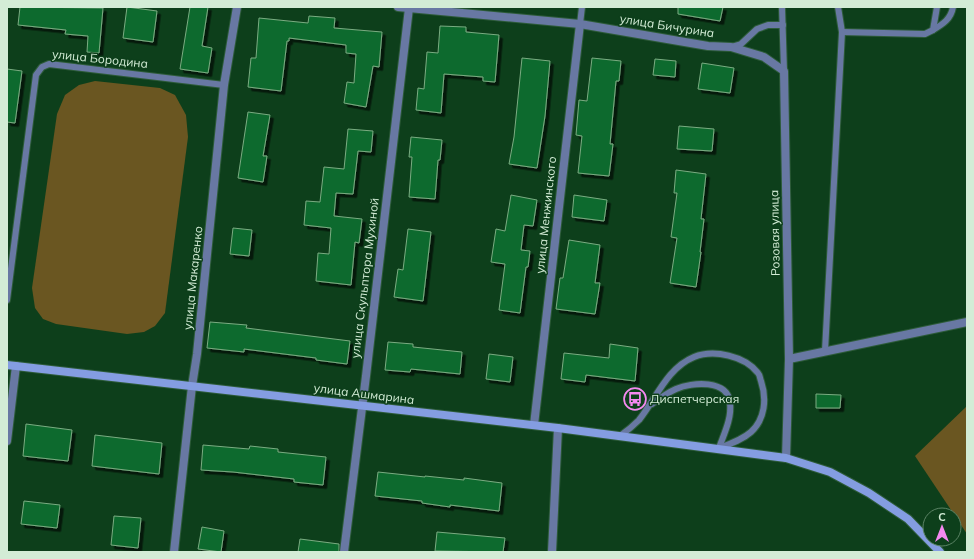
<svg xmlns="http://www.w3.org/2000/svg" width="974" height="559" font-family="Mulish,sans-serif">
<style>
.green{fill:#6a5621}
.building{fill:#106a2e;stroke:#7aac82;filter:url(#shadow)}
.lines{fill:none;stroke-linecap:round;stroke-linejoin:round}
.lane-casing{stroke:#2d5b39;stroke-width:8}
.street-casing{stroke:#2d5b39;stroke-width:10}
.secondary-casing{stroke:#2d5b39;stroke-width:10}
.lane{stroke:#6878a3;stroke-width:6}
.street{stroke:#6878a3;stroke-width:8}
.secondary{stroke:#849de1;stroke-width:8}
.labels{text-anchor:middle;stroke-width:3;stroke-linejoin:round;paint-order:stroke}
.street-label{font-size:12px;fill:#d3ecd6;stroke:#0d3f1b}
.poi-label{font-size:12px;fill:#d3ecd6;stroke:#0d3f1b;text-anchor:start}
</style>
<defs>
<filter id="shadow"><feDropShadow dx="3.5" dy="3.5" stdDeviation="0" flood-color="#0009"/></filter>
</defs>
<rect width="100%" height="100%" fill="#0d3f1b"/>
<g class="green">
<path d="M 95,81 L 160,88 L 175,95 L 186,115 L 188,137 L 165,313 L 155,326 L 144,332 L 127,334 L 56,324 L 43,319 L 35,308 L 32,288 L 57,114 L 65,95 L 79,85 Z"/>
<path d="M 967,406 L 967,534 L 915,456 Z"/>
</g>
<g class="building">
<path d="M 20,7 L 103,8 L 99,53 L 87,52 L 88,36 L 65,34 L 66,30 L 18,25 Z"/>
<path d="M 127,7 L 157,11 L 153,42 L 123,38 Z"/>
<path d="M 190,7 L 208,7 L 202,46 L 212,48 L 208,73 L 180,69 Z"/>
<path d="M 678,7 L 723,7 L 720,21 L 678,14 Z"/>
<path d="M 309,16 L 335,18 L 334,28 L 382,32 L 379,67 L 373,66 L 366,107 L 344,103 L 347,82 L 354,83 L 356,54 L 346,53 L 346,45 L 289,38 L 289,41 L 287,41 L 281,91 L 248,87 L 251,58 L 256,58 L 259,18 L 308,23 Z"/>
<path d="M 440,26 L 466,27 L 466,32 L 499,35 L 495,82 L 483,81 L 483,77 L 444,74 L 441,113 L 416,110 L 418,88 L 424,89 L 427,52 L 438,53 Z"/>
<path d="M 522,58 L 550,61 L 545,116 L 537,168 L 509,164 L 514,137 Z"/>
<path d="M 592,58 L 621,61 L 619,81 L 616,81 L 610,144 L 613,144 L 609,176 L 578,173 L 582,136 L 576,135 L 579,100 L 587,101 Z"/>
<path d="M 655,59 L 676,61 L 675,77 L 653,75 Z"/>
<path d="M 702,63 L 734,68 L 730,93 L 698,89 Z"/>
<path d="M 7,69 L 22,71 L 15,123 L 7,122 Z"/>
<path d="M 248,112 L 270,115 L 263,156 L 267,156 L 263,182 L 238,178 Z"/>
<path d="M 679,126 L 714,129 L 712,151 L 677,149 Z"/>
<path d="M 348,129 L 373,131 L 371,152 L 358,151 L 353,194 L 336,193 L 334,216 L 362,219 L 359,243 L 355,242 L 351,285 L 316,281 L 318,253 L 329,254 L 331,228 L 304,225 L 306,201 L 320,202 L 324,167 L 344,169 Z"/>
<path d="M 411,137 L 442,140 L 440,160 L 438,160 L 435,199 L 409,197 L 412,157 L 409,157 Z"/>
<path d="M 676,170 L 706,174 L 701,219 L 704,219 L 700,252 L 701,252 L 696,287 L 670,283 L 677,238 L 671,237 L 677,193 L 674,193 Z"/>
<path d="M 511,195 L 537,200 L 533,226 L 524,225 L 521,250 L 530,251 L 528,267 L 526,267 L 520,313 L 499,310 L 505,264 L 491,262 L 496,229 L 505,231 Z"/>
<path d="M 574,195 L 607,200 L 604,221 L 572,217 Z"/>
<path d="M 233,228 L 252,230 L 249,256 L 230,254 Z"/>
<path d="M 408,229 L 431,232 L 423,301 L 394,297 L 398,269 L 403,270 Z"/>
<path d="M 569,240 L 600,245 L 595,283 L 600,283 L 595,314 L 556,309 L 560,278 L 563,278 Z"/>
<path d="M 210,322 L 247,325 L 246,328 L 350,341 L 347,364 L 316,360 L 316,358 L 244,349 L 244,352 L 207,348 Z"/>
<path d="M 388,342 L 413,344 L 413,347 L 462,352 L 460,374 L 411,369 L 410,372 L 385,370 Z"/>
<path d="M 610,344 L 638,348 L 635,381 L 586,375 L 585,382 L 561,379 L 564,353 L 609,358 Z"/>
<path d="M 489,354 L 513,357 L 510,382 L 486,379 Z"/>
<path d="M 816,394 L 841,395 L 840,408 L 816,408 Z"/>
<path d="M 26,424 L 72,430 L 68,461 L 23,456 Z"/>
<path d="M 95,435 L 162,443 L 159,474 L 92,466 Z"/>
<path d="M 203,445 L 249,449 L 250,446 L 278,449 L 278,452 L 326,457 L 323,485 L 294,482 L 294,479 L 233,472 L 201,470 Z"/>
<path d="M 378,472 L 425,477 L 425,476 L 464,480 L 464,478 L 502,483 L 499,511 L 450,505 L 450,507 L 422,503 L 422,501 L 375,496 Z"/>
<path d="M 24,501 L 60,505 L 57,528 L 21,524 Z"/>
<path d="M 114,516 L 141,518 L 138,548 L 111,545 Z"/>
<path d="M 202,527 L 224,531 L 221,552 L 198,549 Z"/>
<path d="M 437,532 L 505,538 L 503,552 L 435,551 Z"/>
<path d="M 300,539 L 339,544 L 339,552 L 298,552 Z"/>
</g>
<g class="lines">
<g class="lane-casing">
<g id="lane">
<path d="M 782,7 L 784,71"/>
<path d="M 580,24 L 582,7"/>
<path d="M 933,30 C 943,24 951,19 953,7"/>
<path d="M 842,32 L 925,34 L 933,30 L 937,7"/>
<path d="M 731,47 L 741,44 L 757,29 L 768,25 L 783,25"/>
<path d="M 7,300 L 36,75 L 42,67 L 49,64 L 224,85"/>
<path d="M 825,351 L 842,32 L 838,7"/>
<path d="M 652,404 C 659,399 667,393 676,389 C 692,382 728,379 730,403 C 732,418 724,434 719,448"/>
<path d="M 620,436 C 627,431 633,426 639,420 C 656,399 667,368 694,357 C 714,349 745,356 758,373 C 760,375 760,379 761,381 C 767,399 765,419 751,432 C 742,440 730,444 719,448"/>
</g>
</g>
<g class="street-casing">
<g id="street">
<path d="M 398,7 L 580,24 L 708,46 L 731,47 L 764,57 L 784,71 L 789,359 L 786,458"/>
<path d="M 789,359 L 967,322"/>
<path d="M 534,425 L 580,24"/>
<path d="M 7,441 L 16,366"/>
<path d="M 174,552 L 192,386 L 197,354 L 224,85 L 237,7"/>
<path d="M 344,552 L 366,376 L 409,8"/>
<path d="M 552,552 L 558,428"/>
</g>
</g>
<g class="secondary-casing">
<path id="secondary" d="M 7,365 L 558,428 L 786,458 L 830,472 L 869,493 L 908,519 L 940,552"/>
</g>
<use href="#lane" class="lane"/>
<use href="#street" class="street"/>
<use href="#secondary" class="secondary"/>
</g>
<defs>
<g id="bus-ring" transform="scale(1.15)"><circle r="9.5" fill="#0d3f1b" stroke="#f489f0" stroke-width="1.5"/><path d="M-5-6H5V4H4V6H2V4H-2V6H-4V4H-5ZM-3.5-4V0h7V-4ZM-3.5 1.2v1.5H-2V1.2ZM2 1.2v1.5H3.5V1.2Z" fill="#f489f0"/></g>
</defs>
<g fill-rule="evenodd">
<use href="#bus-ring" x="635" y="399"/>
</g>
<g class="labels">
<g class="street-label">
<text transform="translate(667 26) rotate(9)" y="4">улица Бичурина</text>
<text transform="translate(100 59) rotate(6)" y="4">улица Бородина</text>
<text transform="translate(546 215) rotate(-84)" y="4">улица Менжинского</text>
<text transform="translate(775 233) rotate(-91)" y="4">Розовая улица</text>
<text transform="translate(193 278) rotate(-84)" y="4">улица Макаренко</text>
<text transform="translate(365 278) rotate(-83)" y="4">улица Скульптора Мухиной</text>
<text transform="translate(364 394) rotate(7)" y="4">улица Ашмарина</text>
</g>
<g class="poi-label">
<text x="650" y="403">Диспетчерская</text>
</g>
</g>
<rect width="974" height="559" fill="none" stroke="#d3ecd6" stroke-width="16"/>
<g transform="translate(942 527)"><circle r="19" fill="#0d3f1b" stroke="#5c8466"/>
<path d="M0-3L7 15L0 10L-7 15Z" fill="#f489f0"/>
<text y="-6" font-size="11" font-weight="bold" text-anchor="middle" fill="#d3ecd6">С</text>
</g>
</svg>
